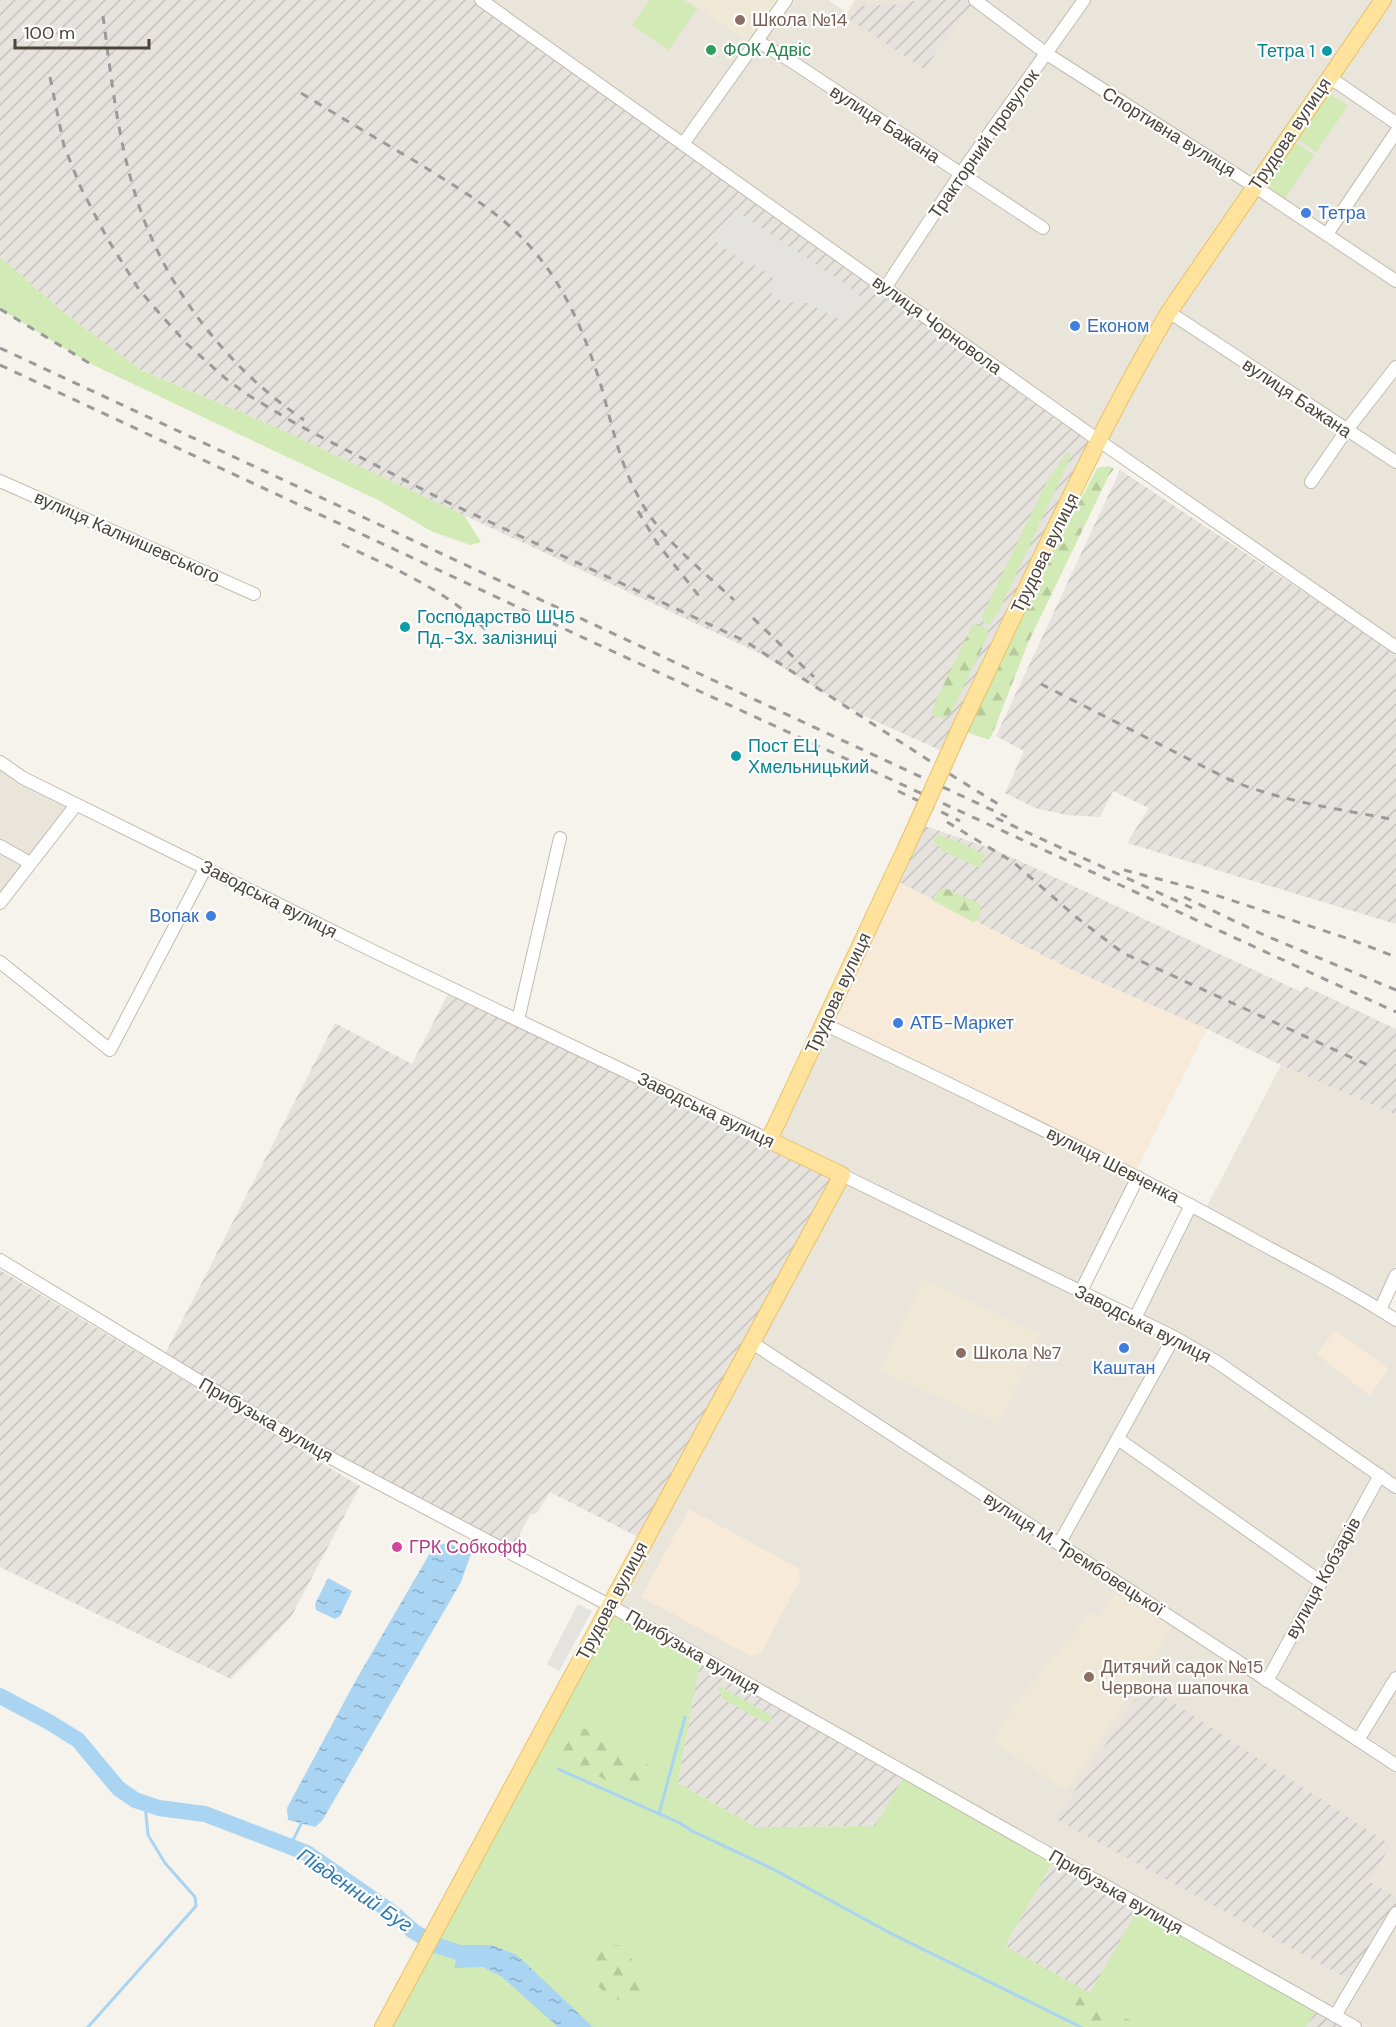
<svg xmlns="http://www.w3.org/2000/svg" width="1396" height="2027" font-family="'DM Sans',sans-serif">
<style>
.residential{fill:#eae5da}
.commercial{fill:#f7ead8}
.industrial{fill:url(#industrial-furrows)}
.education{fill:#efe8d6}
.green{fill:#d2eab5}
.forest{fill:url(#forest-firs)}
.parking{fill:#e5e3e0}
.water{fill:url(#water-ripples)}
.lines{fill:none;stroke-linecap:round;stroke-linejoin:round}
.stream{stroke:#a9d4f2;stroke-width:3}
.river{stroke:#a9d4f2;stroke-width:16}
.minor-casing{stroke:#c2bbae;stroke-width:14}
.major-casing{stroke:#e6c16a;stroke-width:18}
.minor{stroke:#fff;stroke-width:12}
.major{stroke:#ffe39c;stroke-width:16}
.rail{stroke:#9a9a9a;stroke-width:3;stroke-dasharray:8 8;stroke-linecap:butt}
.major-bridge-casing{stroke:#e6c16a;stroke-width:18;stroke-linecap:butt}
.major-bridge{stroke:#ffe39c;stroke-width:16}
.education-dot{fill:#8d6e63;stroke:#fff;stroke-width:2}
.leisure-dot{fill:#2e9e5b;stroke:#fff;stroke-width:2}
.culture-dot{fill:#0f9aa8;stroke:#fff;stroke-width:2}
.shop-dot{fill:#3f7fe0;stroke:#fff;stroke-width:2}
.hotel-dot{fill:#d1479c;stroke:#fff;stroke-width:2}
.labels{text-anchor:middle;stroke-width:4.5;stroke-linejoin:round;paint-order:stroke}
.education-label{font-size:18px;fill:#785e54;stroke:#fff;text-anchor:start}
.leisure-label{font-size:18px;fill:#27864d;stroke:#fff;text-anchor:start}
.culture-label{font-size:18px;fill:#0d838f;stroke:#fff;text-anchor:start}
.street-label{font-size:18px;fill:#4b4439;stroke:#fff}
.shop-label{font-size:18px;fill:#366cbe;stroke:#fff;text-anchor:start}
.hotel-label{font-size:18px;fill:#b23c85;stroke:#fff;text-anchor:start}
.water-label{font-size:20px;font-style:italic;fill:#2e7ab2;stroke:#fff}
</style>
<defs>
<pattern id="industrial-furrows" width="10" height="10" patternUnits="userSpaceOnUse" patternTransform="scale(1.5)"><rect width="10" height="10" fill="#e6e2dd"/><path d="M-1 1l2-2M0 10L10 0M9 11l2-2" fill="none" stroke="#c7c3be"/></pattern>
<pattern id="forest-firs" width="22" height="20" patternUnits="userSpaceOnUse" patternTransform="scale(1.5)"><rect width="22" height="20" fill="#d2eab5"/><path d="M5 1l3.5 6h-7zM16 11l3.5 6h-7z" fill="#b6ca9c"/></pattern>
<pattern id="water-ripples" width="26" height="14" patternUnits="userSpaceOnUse" patternTransform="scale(1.5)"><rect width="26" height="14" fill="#a9d4f2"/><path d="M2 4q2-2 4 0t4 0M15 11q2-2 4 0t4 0" fill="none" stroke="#8caec5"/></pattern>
</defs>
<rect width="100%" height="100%" fill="#f6f3ec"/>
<g class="residential">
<path d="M 488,0 L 688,0 L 748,41 L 777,0 L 828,0 L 847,13 L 855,0 L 1378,0 L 1097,434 Z"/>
<path d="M 1388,0 L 1396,0 L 1396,642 L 1103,439 L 1146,359 Z"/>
<path d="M 0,762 L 76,805 L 30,863 L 0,891 Z"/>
<path d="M 825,1029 L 1132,1179 L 1079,1285 L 1140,1315 L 1193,1210 L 1378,1313 L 1396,1325 L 1396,1897 L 1369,1881 L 1390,1845 L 1057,1818 L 1351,1981 L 1334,2010 L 615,1603 L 848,1174 L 774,1138 Z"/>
<path d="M 1281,1065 L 1396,1115 L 1396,1265 L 1379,1304 L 1206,1208 Z"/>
<path d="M 1396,1922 L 1396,2027 L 1363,2027 L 1341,2015 Z"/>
</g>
<g class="commercial">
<path d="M 895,880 L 1068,968 L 1207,1029 L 1136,1171 L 829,1022 Z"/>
<path d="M 1335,1330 L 1389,1369 L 1370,1396 L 1317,1354 Z"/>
<path d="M 689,1509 L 798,1568 L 801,1578 L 761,1653 L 751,1656 L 641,1597 Z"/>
</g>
<g class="industrial">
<path d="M 0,0 L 474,0 L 1093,441 L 946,753 L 858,713 L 757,652 L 264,422 L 141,370 L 63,312 L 0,257 Z"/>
<path d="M 918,0 L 975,0 L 924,69 L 850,19 L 858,6 L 904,4 Z"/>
<path d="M 1120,470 L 1396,653 L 1396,924 L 1127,843 L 1149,808 L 1113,791 L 1100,817 L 1066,815 L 1035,808 L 1005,793 L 1024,751 L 996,736 Z"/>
<path d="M 922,825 L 996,850 L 1301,992 L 1305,986 L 1396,1029 L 1396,1115 L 1281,1065 L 1207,1029 L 1068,968 L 895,880 Z"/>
<path d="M 451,988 L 842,1175 L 644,1540 L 550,1492 L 537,1513 L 530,1515 L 510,1553 L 366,1476 L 163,1358 L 335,1023 L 412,1064 Z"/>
<path d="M 0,1270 L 360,1486 L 291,1617 L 231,1679 L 0,1567 Z"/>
<path d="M 700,1661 L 904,1777 L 876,1826 L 756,1827 L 678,1783 Z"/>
<path d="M 1154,1690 L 1391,1845 L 1369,1881 L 1396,1897 L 1396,1905 L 1351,1981 L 1056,1819 L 1135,1700 Z"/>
<path d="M 1053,1861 L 1138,1909 L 1090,1994 L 1005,1946 Z"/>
<path d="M 1316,2010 L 1347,2027 L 1306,2027 Z"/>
</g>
<g class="education">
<path d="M 688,0 L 777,0 L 748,41 Z"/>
<path d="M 923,1279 L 1041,1335 L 999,1424 L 880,1371 Z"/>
<path d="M 1117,1590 L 1173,1626 L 1094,1750 L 1066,1790 L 993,1741 L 1017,1701 L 1091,1612 L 1099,1617 Z"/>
</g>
<g class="green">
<path d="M 649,0 L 684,0 L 697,9 L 669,50 L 632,25 Z"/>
<path d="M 1327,92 L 1348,106 L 1316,152 L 1296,138 Z"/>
<path d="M 1293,141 L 1314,155 L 1285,199 L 1264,185 Z"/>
<path d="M 0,257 L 63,312 L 141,370 L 264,422 L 464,515 L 481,542 L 470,545 L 431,531 L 380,501 L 89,363 L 0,309 Z"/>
<path d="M 1069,452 L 1071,456 L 1001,607 L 989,625 L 983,622 L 982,616 L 1045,485 L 1066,454 Z"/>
<path d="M 938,835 L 959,842 L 985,855 L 980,868 L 943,851 L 933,840 Z"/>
<path d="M 611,1610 L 700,1661 L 678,1783 L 756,1827 L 875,1826 L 904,1777 L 1053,1861 L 1005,1946 L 1090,1993 L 1138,1909 L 1316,2010 L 1306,2027 L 387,2027 Z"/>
<path d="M 720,1686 L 772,1716 L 772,1720 L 766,1723 L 723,1699 L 718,1688 Z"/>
</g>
<g class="forest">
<path d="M 1109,466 L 1114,469 L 1109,475 L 1028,643 L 994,730 L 989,740 L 967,732 L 1032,594 L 1097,468 Z"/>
<path d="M 973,624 L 981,625 L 988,629 L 987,638 L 952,711 L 946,718 L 937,718 L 932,714 L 935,702 Z"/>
<path d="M 941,889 L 947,889 L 980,904 L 981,911 L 978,920 L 973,922 L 932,900 L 936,893 Z"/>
<path d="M 574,1723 L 625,1750 L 656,1770 L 643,1796 L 617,1786 L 559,1755 Z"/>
<path d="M 610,1945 L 621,1945 C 638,1965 642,1975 641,2001 C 616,2004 602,1994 589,1974 L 591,1956 Z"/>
<path d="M 1072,1993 L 1144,2027 L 1096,2027 L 1061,2010 Z"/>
</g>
<g class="parking">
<path d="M 735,210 L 855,291 L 860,296 L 844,322 L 808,303 L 783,302 L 770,292 L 777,281 L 752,263 L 749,266 L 716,242 Z"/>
<path d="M 578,1604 L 592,1611 L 559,1671 L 547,1664 Z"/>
</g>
<g class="water">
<path d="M 448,1543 L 471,1554 L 461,1582 L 322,1821 L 315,1827 L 288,1820 L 287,1808 L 356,1680 L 434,1546 Z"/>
<path d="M 328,1578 L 352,1591 L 340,1616 L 335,1619 L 316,1610 L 315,1604 Z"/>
<path d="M 457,1945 L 492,1945 L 517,1955 L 593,2027 L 558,2027 L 502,1977 L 483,1967 L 455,1968 Z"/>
</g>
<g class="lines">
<g class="stream">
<path d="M 558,1769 L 680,1823 L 692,1831 L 773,1869 L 890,1933 L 1081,2027"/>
<path d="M 659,1814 L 685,1717"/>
<path d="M 290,1846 L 303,1820"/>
<path d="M 88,2027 L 196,1906 L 195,1897 L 165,1863 L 148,1835 L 145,1804"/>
</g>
<path class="river" d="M 0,1696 L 49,1722 L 78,1740 L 118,1788 L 135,1800 L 159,1808 L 205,1814 L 307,1853 L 394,1914 L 413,1931 L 436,1945 L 460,1953 L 479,1955"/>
<g class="minor-casing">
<g id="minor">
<path d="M 481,0 L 1098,440 L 1396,647"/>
<path d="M 975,0 L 1047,54 L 1254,186 L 1396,281"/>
<path d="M 757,41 L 791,61 L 1043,228"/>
<path d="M 1329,77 L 1396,123"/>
<path d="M 683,144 L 786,0"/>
<path d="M 1327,234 L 1396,132"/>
<path d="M 885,288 L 961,173 L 1084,0"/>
<path d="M 1169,312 L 1396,462"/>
<path d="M 0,481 L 254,594"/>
<path d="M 1311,482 L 1346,431 L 1396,367"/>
<path d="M 0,762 L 23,778 L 373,951 L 769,1140"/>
<path d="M 0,846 L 30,863"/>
<path d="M 0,903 L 76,805"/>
<path d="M 0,962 L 110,1050 L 206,867"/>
<path d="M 518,1020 L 560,838"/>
<path d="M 824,1024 C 970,1094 1116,1163 1258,1242 C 1304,1267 1352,1291 1396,1320"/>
<path d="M 842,1175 L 1174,1337 L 1217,1362 L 1396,1487"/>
<path d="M 0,1260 L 293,1438 L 609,1605 L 1355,2027"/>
<path d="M 1081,1291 L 1138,1177"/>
<path d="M 1380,1310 L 1396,1275"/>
<path d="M 1135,1318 L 1191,1205"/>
<path d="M 751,1342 L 1396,1765"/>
<path d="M 1118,1439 L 1321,1582"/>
<path d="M 1059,1544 L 1174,1337"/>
<path d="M 1267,1681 L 1380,1475"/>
<path d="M 1358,1740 L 1396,1678"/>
<path d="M 1335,2016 L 1396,1913"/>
</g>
</g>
<g class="major-casing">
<g id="major">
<path d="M 963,722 C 1030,584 1091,443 1169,312 L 1383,0"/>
<path d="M 383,2027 L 842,1175 L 769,1140 L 906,848"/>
</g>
</g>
<use href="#minor" class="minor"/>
<use href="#major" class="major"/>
<g class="rail">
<path d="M 103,16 C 112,83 119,153 143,217 C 173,298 233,372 304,420"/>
<path d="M 50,77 L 64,146 L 81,188 L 107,238 L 138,288 L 153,306 L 187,344 L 225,378 L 248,395 L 298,425 L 445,501 L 745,641 L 956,778 L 1003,807"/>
<path d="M 301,93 C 340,117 379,140 418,163 C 459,189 501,212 533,250 C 566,288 585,335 600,382 C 611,420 618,459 637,494 C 658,537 700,568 734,600"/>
<path d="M 0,309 L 89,363"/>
<path d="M 0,348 L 1007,817"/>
<path d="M 0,365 L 599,645 L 1396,1012"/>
<path d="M 638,511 L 657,543 L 703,601"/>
<path d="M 342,544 C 401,572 455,593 499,644"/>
<path d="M 753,618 L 814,677"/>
<path d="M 1041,684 L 1228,779 C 1282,802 1339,809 1396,820"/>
<path d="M 898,791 L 960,821"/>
<path d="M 996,818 L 1192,908"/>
<path d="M 947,822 L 1013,862 L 1076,917 L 1123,953 L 1370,1066"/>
<path d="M 1124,870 L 1197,889 L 1352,940 L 1396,957"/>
<path d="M 1184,897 L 1264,935 L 1396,990"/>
</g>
<g class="major-bridge-casing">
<path id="major-bridge" d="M 906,848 L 963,722"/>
</g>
<use href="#major-bridge" class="major-bridge"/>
</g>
<g class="education-dot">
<circle cx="740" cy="20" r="6"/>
<circle cx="961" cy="1353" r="6"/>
<circle cx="1089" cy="1677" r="6"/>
</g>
<circle class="leisure-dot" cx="711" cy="50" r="6"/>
<g class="culture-dot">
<circle cx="1327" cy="51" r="6"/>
<circle cx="405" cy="627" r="6"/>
<circle cx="736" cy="756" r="6"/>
</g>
<g class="shop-dot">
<circle cx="1306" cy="213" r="6"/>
<circle cx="1075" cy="326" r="6"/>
<circle cx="211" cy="916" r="6"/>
<circle cx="898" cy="1023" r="6"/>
<circle cx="1124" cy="1348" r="6"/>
</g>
<circle class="hotel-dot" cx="397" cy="1547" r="6"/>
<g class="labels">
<g class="education-label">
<text x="752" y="26">Школа №14</text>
<text x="973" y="1359">Школа №7</text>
<text x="1101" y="1673">Дитячий садок №15<tspan x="1101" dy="21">Червона шапочка</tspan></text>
</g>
<g class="leisure-label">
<text x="723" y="56">ФОК Адвіс</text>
</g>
<g class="culture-label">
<text x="1315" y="57" text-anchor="end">Тетра 1</text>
<text x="417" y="623">Господарство ШЧ5<tspan x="417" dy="21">Пд.-Зх. залізниці</tspan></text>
<text x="748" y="752">Пост ЕЦ<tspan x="748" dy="21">Хмельницький</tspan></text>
</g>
<g class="street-label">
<text transform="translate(885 124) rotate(33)" y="6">вулиця Бажана</text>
<text transform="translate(1169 132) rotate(32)" y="6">Спортивна вулиця</text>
<text transform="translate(1290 134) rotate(-56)" y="6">Трудова вулиця</text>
<text transform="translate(984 144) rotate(-55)" y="6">Тракторний провулок</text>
<text transform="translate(937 325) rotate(36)" y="6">вулиця Чорновола</text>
<text transform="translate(1297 398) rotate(34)" y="6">вулиця Бажана</text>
<text transform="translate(127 537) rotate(24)" y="6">вулиця Калнишевського</text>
<text transform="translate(1045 553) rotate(-64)" y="6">Трудова вулиця</text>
<text transform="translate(269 899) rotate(27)" y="6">Заводська вулиця</text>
<text transform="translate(838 993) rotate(-65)" y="6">Трудова вулиця</text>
<text transform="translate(706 1110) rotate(26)" y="6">Заводська вулиця</text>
<text transform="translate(1113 1165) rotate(27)" y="6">вулиця Шевченка</text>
<text transform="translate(1143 1324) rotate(27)" y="6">Заводська вулиця</text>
<text transform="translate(266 1420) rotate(30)" y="6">Прибузька вулиця</text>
<text transform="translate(1074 1554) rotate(33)" y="6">вулиця М. Трембовецької</text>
<text transform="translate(1323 1578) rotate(-61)" y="6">вулиця Кобзарів</text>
<text transform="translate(612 1601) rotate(-62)" y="6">Трудова вулиця</text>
<text transform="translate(693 1652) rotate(30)" y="6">Прибузька вулиця</text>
<text transform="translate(1116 1892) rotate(30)" y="6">Прибузька вулиця</text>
</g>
<g class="shop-label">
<text x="1318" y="219">Тетра</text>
<text x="1087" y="332">Економ</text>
<text x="199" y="922" text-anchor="end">Вопак</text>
<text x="910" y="1029">АТБ-Маркет</text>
<text x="1124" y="1374" text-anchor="middle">Каштан</text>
</g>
<g class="hotel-label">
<text x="409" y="1553">ГРК Собкофф</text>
</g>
<g class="water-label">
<text transform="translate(355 1890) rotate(34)" y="7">Південний Буг</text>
</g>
</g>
<path d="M15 39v9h134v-9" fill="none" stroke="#4b4439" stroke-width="3"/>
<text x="24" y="39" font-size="18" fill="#4b4439" stroke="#ffffff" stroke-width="4.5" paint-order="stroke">100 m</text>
</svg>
